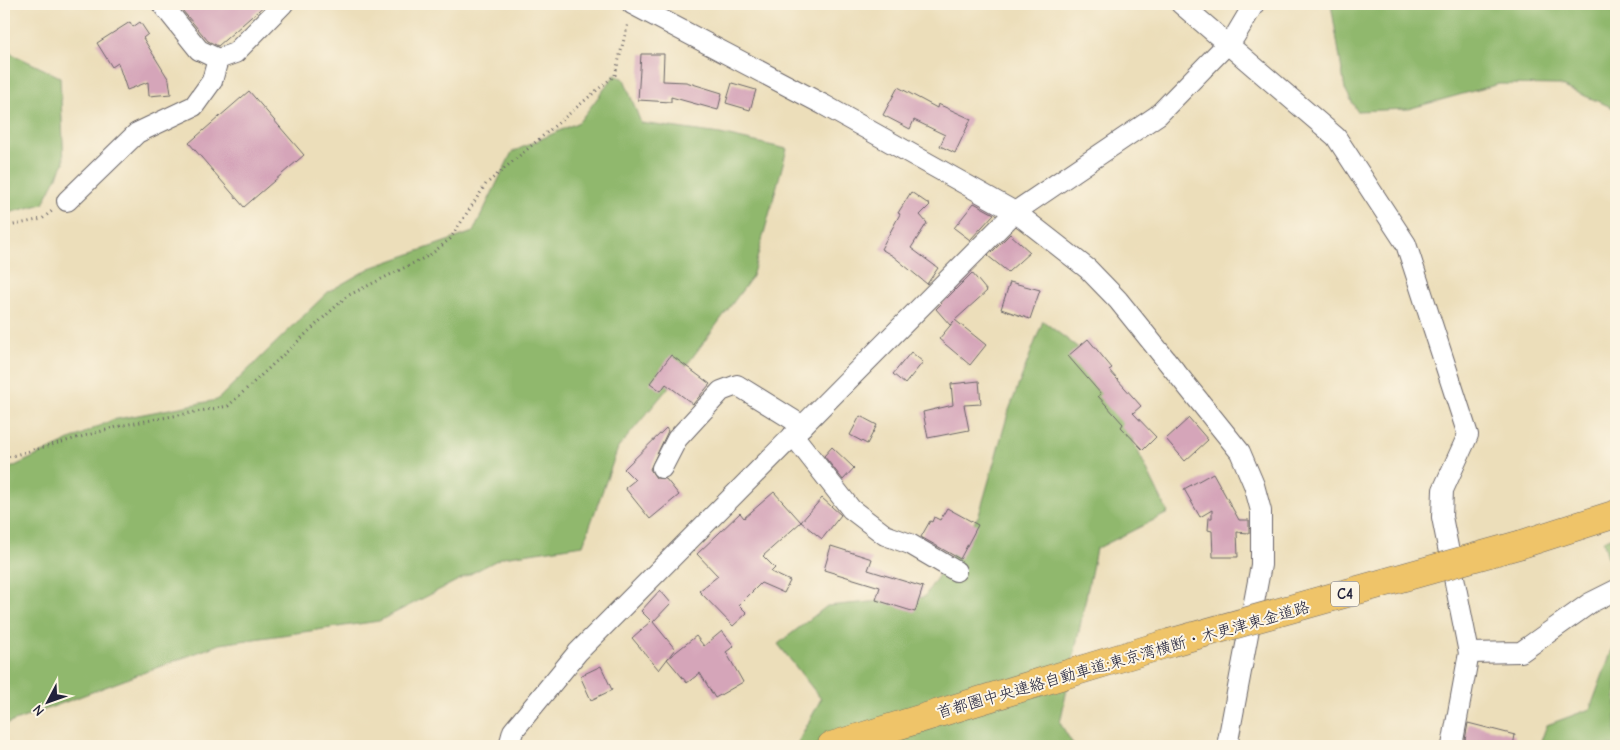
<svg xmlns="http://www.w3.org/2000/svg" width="1620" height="750" font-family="'Comic Neue','Klee One',sans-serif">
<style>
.forest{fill:#90b86d;stroke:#596d54}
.building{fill:#d5a5b9}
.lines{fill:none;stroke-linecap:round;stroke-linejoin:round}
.minor-casing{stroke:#696467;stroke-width:22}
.highway-casing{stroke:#696467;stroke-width:29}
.path{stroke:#696467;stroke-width:3;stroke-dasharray:1 4;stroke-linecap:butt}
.minor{stroke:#fff;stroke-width:20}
.highway{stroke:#efc469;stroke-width:28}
.highway-bridge-casing{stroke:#696467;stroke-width:29;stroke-linecap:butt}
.highway-bridge{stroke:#efc469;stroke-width:28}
.labels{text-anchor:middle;stroke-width:4;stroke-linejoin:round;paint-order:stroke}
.shield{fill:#fcf5e5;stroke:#63616e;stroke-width:1}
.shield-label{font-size:15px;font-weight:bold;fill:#22223b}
.street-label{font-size:16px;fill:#22223b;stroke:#fcf5e5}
</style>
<rect width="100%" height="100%" fill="#fcf5e5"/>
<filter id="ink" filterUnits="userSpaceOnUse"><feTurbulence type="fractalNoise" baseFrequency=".02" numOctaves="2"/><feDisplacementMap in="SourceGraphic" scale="10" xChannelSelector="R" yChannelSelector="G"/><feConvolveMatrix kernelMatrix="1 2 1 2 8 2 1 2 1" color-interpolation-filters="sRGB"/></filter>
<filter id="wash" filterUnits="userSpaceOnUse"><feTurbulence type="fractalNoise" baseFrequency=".0096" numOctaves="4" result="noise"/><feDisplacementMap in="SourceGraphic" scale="20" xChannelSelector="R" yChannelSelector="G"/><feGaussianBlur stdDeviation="1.12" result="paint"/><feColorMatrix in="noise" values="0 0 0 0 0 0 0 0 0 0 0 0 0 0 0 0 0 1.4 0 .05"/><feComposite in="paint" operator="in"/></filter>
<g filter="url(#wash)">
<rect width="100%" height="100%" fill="#ecdeba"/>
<g class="forest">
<path d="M 1331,4 L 1616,4 L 1616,109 L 1559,85 L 1499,84 L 1408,109 L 1357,111 L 1345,89 Z"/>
<path d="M 4,50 L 60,77 L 64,163 L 43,204 L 4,214 Z"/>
<path d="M 615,75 L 624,79 L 641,123 L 720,134 L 787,149 L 752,277 L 683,370 L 618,448 L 583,545 L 503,557 L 379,621 L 220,644 L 4,725 L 4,471 L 112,420 L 217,400 L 328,292 L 370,268 L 473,232 L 512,152 L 579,122 Z"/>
<path d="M 1043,321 L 1093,359 L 1168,513 L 1096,549 L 1060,723 L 1074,746 L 796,746 L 821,699 L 778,644 L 827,606 L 924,597 L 979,515 L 1009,410 Z"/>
<path d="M 1616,537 L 1616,585 L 1603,540 Z"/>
<path d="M 1616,639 L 1616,746 L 1539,746 L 1547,725 L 1590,709 Z"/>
</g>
<g id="blocks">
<g class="building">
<path d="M 177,4 L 266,4 L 218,46 L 208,41 Z"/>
<path d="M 130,22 L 133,27 L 140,22 L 148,34 L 143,38 L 169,80 L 171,94 L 149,96 L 148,82 L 127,90 L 118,63 L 112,67 L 97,43 Z"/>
<path d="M 641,54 L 664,54 L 663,81 L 686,82 L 722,93 L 718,110 L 671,97 L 671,102 L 638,100 Z"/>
<path d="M 732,83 L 756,90 L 750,110 L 726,103 Z"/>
<path d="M 898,87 L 937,108 L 938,104 L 971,119 L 955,153 L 940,146 L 945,135 L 914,120 L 910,129 L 883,115 Z"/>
<path d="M 249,91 L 304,155 L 244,207 L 189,143 Z"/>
<path d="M 911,192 L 930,205 L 920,215 L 927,223 L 911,248 L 938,268 L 927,284 L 893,256 L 881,249 L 900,214 L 898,213 Z"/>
<path d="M 974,203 L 994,214 L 970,240 L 954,228 Z"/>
<path d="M 1010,234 L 1030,252 L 1008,272 L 988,256 Z"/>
<path d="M 972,273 L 987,291 L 955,320 L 986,345 L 970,365 L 939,339 L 954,321 L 950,325 L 936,309 Z"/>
<path d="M 1010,282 L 1040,290 L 1030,319 L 1001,309 Z"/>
<path d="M 1088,339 L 1112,368 L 1109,370 L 1141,406 L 1133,413 L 1156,437 L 1143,450 L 1121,427 L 1123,424 L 1098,396 L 1101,394 L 1068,356 Z"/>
<path d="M 911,352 L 923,362 L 905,384 L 893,374 Z"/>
<path d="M 671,355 L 710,384 L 693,404 L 666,384 L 661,391 L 650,383 Z"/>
<path d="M 979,381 L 981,404 L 964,405 L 969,430 L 928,438 L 923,412 L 953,405 L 951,384 Z"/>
<path d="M 860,416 L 877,425 L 867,444 L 850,435 Z"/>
<path d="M 1189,418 L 1208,440 L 1185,461 L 1166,439 Z"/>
<path d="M 666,428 L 668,431 L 650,469 L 656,478 L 666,479 L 679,495 L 650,519 L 625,488 L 635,480 L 624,469 Z"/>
<path d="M 832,447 L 854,468 L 843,480 L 824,456 Z"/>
<path d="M 1213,473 L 1239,520 L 1249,520 L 1249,533 L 1237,532 L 1238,557 L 1213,557 L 1212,531 L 1208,530 L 1209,518 L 1212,518 L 1212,510 L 1200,517 L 1184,489 Z"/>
<path d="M 774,492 L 801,522 L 763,556 L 775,568 L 771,572 L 790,581 L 784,593 L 761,583 L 739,605 L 747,613 L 733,626 L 699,591 L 718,576 L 697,554 L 740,513 L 744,518 Z"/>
<path d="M 822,498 L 841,515 L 822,539 L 801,522 Z"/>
<path d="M 947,508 L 978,525 L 960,559 L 921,537 L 930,521 L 932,522 L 934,517 L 940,520 Z"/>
<path d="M 831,546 L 872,559 L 868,570 L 923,587 L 915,612 L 876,600 L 880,587 L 824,570 Z"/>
<path d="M 660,590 L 671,603 L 653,622 L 675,649 L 659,670 L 632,638 L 651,621 L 641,611 Z"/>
<path d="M 722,631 L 734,646 L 726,652 L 743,682 L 715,698 L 700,673 L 687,683 L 667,659 L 696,636 L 704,646 Z"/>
<path d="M 601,666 L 612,690 L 591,700 L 580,676 Z"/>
<path d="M 1468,723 L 1515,735 L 1513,746 L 1464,746 Z"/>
</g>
</g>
</g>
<g filter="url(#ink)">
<use href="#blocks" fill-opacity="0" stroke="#696467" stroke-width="1"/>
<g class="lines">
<g class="minor-casing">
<g id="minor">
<path d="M 162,4 L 199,50 L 218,59 L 235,53 L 283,4"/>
<path d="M 632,4 L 824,105 L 1015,212 L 1088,269 L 1118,300 L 1240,452 L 1254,485 L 1261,511 L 1261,565 L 1227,746"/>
<path d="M 1181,4 L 1336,137 L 1406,244 L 1468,435 L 1443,490 L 1442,517 L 1469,653 L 1452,746"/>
<path d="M 67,201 L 137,133 L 194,106 L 212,81 L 218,59"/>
<path d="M 793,435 L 851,509 L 885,535 L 910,544 L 956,571"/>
<path d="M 662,468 L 677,439 L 721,391 L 737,385 L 803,426"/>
<path d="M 1469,653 L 1521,652 L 1590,603 L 1616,590"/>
<path d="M 509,746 L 513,731 L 578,652 L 1015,212 L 1158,115 L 1235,36 L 1254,4"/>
</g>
</g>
<g class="highway-casing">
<g id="highway">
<path d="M 1522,544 L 1616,514"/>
<path d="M 831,746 L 1169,643"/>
</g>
</g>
<g class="path">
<path d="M 4,227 L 42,219 L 52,211"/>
<path d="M 4,458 L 124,425 L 228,406 L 347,296 L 430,255 L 450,239 L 486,184 L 615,75 L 628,23"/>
</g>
<use href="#minor" class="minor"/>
<use href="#highway" class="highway"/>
<g class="highway-bridge-casing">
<path id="highway-bridge" d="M 1169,643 L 1522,544"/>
</g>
<use href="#highway-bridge" class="highway-bridge"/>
</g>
</g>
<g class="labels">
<rect class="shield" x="1331" y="581.5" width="28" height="25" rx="4"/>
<g class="shield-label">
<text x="1345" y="599">C4</text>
</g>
<g class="street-label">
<text transform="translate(1123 659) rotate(-16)" y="6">首都圏中央連絡自動車道;東京湾横断・木更津東金道路</text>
</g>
</g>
<rect width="1620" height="750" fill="none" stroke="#fcf5e5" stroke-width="20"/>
<g transform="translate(48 702) rotate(229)" stroke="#fcf5e5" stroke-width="4" paint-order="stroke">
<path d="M0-4L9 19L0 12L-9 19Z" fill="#22223b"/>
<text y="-8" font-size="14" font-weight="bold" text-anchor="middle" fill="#22223b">N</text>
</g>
</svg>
